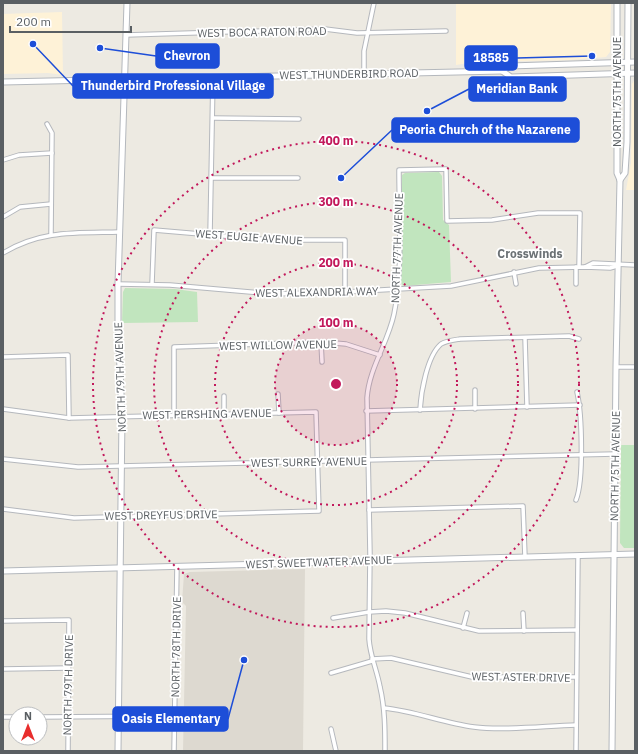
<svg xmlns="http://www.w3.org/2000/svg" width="638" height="754" font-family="'IBM Plex Sans',sans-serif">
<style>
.commercial{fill:#fef2d7}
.education{fill:#ddd9d0}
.park{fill:#c1e5be}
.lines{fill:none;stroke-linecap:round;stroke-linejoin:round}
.street-casing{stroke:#b5b8bd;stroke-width:5.5}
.secondary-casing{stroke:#b4b8bd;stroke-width:7}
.street{stroke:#fff;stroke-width:3.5}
.secondary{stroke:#fff;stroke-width:5}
.ring{fill:none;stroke:#c2185b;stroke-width:2;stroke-dasharray:2 4}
.labels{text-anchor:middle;stroke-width:3.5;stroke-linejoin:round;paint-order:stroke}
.street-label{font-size:11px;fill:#5a5f63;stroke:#fff}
.neighbourhood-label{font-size:12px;font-weight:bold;fill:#6b7175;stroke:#fff}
.centre{fill:#c2185b;stroke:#fff;stroke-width:2}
.ring-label{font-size:12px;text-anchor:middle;font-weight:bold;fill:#c2185b;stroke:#fff;stroke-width:3.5;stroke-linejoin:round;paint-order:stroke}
.leader{fill:none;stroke:#1d4ed8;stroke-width:1.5}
.callout-dot{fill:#1d4ed8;stroke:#fff;stroke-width:1.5}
.callout{fill:#1d4ed8;stroke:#1d4ed8;stroke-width:1.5}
.callout-label{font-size:12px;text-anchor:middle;font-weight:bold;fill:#fff}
</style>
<rect width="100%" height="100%" fill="#edeae2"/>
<g class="commercial">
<path d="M 456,3 L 611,3 L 610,52 L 606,57 L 570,60 L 474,62 L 456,65 Z"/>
<path d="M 62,12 L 63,75 L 48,73 L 3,74 L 3,14 Z"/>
<path d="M 635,79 L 635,190 L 626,190 L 631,163 L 632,84 Z"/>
</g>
<path class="education" d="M 305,569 L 303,751 L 183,751 L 186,606 L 182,602 L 184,574 L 190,572 Z"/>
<g class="park">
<path d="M 439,172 L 442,176 L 443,220 L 449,225 L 451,282 L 403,286 L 401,283 L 402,175 L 405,173 Z"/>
<path d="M 125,288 L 175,289 L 197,292 L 198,322 L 122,323 L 123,292 Z"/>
<path d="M 621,445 L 635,445 L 635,548 L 624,548 L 620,543 Z"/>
</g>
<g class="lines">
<g class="street-casing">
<g id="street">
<path d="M 126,35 L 325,29 L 357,33 L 446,31"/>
<path d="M 364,73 L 364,51 L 374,3"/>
<path d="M 213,118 L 299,119"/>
<path d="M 47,124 L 52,133 L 51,234"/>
<path d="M 3,160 L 19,155 L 52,153"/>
<path d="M 212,178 L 298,178"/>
<path d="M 3,217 L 20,207 L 51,204"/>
<path d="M 210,234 L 213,77"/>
<path d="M 3,253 C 41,230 76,233 119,232"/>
<path d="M 585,267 L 593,263 L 635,265"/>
<path d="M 514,272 L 516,284"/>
<path d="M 118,284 L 170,285 L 273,294 L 345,292 L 451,286 L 539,268 L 585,267 L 610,268 L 617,266"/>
<path d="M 152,284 L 154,230 L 271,240 L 345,240 L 345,292"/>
<path d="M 576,284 L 576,267"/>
<path d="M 525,338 L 527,407"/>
<path d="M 321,342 L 322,362"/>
<path d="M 3,357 L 68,355 L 69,418"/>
<path d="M 616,367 L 635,367"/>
<path d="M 475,390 L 475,409"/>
<path d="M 278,394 L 279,413"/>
<path d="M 224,396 L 224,414"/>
<path d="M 3,409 L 69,418 L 316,412 L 319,511 L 74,518 L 3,509"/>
<path d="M 420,410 C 421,392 427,356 441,344 C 446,341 454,340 460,339 L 569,336 L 579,339"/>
<path d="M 366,411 L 580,405"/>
<path d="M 174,415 L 174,347 L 322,342 L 346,344 L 380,355"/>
<path d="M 3,459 L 78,467 L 615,454"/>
<path d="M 576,500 C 584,481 582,414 577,392"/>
<path d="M 369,510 L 523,506 L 525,557"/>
<path d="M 523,613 L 524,631"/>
<path d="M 333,618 L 369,612 L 386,611 L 405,613 L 479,631 L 577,630"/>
<path d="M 3,621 L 69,620 L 68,751"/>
<path d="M 463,628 L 467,613"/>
<path d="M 372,659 L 391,658 L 472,677 L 576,677"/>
<path d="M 3,669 L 68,668"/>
<path d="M 331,673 L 372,661"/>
<path d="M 384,708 C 415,711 443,723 474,727 C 505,731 544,726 576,725"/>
<path d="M 3,717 L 16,717"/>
<path d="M 40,717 L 174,716"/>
<path d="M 331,729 L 336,751"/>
<path d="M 174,751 L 177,566"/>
<path d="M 385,751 C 385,730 385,708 380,687 C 377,670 370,656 369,639 L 370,554 L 367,398 C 369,368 388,343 394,314 C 403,271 399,215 399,170 L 446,169 L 447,221 L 492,220 L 538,213 L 580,213 L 579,267"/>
<path d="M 576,751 L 578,556"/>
</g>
</g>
<g class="secondary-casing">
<g id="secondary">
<path d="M 502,71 L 511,77 L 635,73"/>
<path d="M 3,82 L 502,71 L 510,66 L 635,62"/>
<path d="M 620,180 L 625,173 L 627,142 L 628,3"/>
<path d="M 3,571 L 635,554"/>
<path d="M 118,751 L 122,416 L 118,323 L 118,284 L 127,3"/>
<path d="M 612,751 L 616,367 L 620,180 L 617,173 L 617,3"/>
</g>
</g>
<use href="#street" class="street"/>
<use href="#secondary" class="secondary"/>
</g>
<circle cx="336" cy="384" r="61" fill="#c2185b" fill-opacity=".12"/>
<g class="ring">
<circle cx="336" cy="384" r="61"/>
<circle cx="336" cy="384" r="121"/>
<circle cx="336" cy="384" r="182"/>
<circle cx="336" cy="384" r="243"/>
</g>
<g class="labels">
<g class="street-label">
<text transform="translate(262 32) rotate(-1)" y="4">WEST BOCA RATON ROAD</text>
<text transform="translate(349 74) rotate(-1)" y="4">WEST THUNDERBIRD ROAD</text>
<text transform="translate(617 92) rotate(-90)" y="4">NORTH 75TH AVENUE</text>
<text transform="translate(249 237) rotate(4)" y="4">WEST EUGIE AVENUE</text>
<text transform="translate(397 248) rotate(-88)" y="4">NORTH 77TH AVENUE</text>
<text transform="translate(317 292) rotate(-1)" y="4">WEST ALEXANDRIA WAY</text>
<text transform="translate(278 345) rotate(-1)" y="4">WEST WILLOW AVENUE</text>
<text transform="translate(120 377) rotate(-92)" y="4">NORTH 79TH AVENUE</text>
<text transform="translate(207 414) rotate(-1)" y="4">WEST PERSHING AVENUE</text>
<text transform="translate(309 462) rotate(-1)" y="4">WEST SURREY AVENUE</text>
<text transform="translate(615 466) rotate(-89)" y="4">NORTH 75TH AVENUE</text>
<text transform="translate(161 515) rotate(-1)" y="4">WEST DREYFUS DRIVE</text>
<text transform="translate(319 562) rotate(-2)" y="4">WEST SWEETWATER AVENUE</text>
<text transform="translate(176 647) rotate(-89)" y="4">NORTH 78TH DRIVE</text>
<text transform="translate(521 677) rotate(1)" y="4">WEST ASTER DRIVE</text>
<text transform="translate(68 685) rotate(-89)" y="4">NORTH 79TH DRIVE</text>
</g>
<g class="neighbourhood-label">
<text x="530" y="258">Crosswinds</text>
</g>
</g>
<circle cx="336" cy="384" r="6" class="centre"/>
<g class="ring-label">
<text x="336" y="145">400 m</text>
<text x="336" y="206">300 m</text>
<text x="336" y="267">200 m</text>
<text x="336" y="327">100 m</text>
</g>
<path class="leader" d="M100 48L156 56M592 56L517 58M33 44L73 86M427 111L469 89M341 178L392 130M244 660L228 719"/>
<g class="callout-dot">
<circle cx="100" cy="48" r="4"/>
<circle cx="592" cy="56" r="4"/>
<circle cx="33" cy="44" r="4"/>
<circle cx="427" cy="111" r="4"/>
<circle cx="341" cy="178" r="4"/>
<circle cx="244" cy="660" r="4"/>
</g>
<g class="callout">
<rect x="156" y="44" width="63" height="24" rx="4"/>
<rect x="465" y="46" width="52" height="24" rx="4"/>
<rect x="73" y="74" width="200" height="24" rx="4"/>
<rect x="469" y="77" width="97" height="24" rx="4"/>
<rect x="392" y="118" width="187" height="24" rx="4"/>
<rect x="113" y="707" width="115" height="24" rx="4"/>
</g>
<g class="callout-label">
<text x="187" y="60">Chevron</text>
<text x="491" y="62">18585</text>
<text x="173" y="90">Thunderbird Professional Village</text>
<text x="517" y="93">Meridian Bank</text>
<text x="485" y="134">Peoria Church of the Nazarene</text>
<text x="171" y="723">Oasis Elementary</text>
</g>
<rect width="638" height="754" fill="none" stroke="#5a5f63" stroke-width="8"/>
<g transform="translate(28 726)"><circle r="19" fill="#ffffff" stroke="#bdbfc1"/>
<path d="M0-3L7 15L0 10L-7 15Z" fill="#e82e2d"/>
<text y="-6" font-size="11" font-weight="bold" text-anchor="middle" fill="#5a5f63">N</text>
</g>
<path d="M10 26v6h121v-6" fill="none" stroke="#5a5f63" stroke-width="2"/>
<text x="16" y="26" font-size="12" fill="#5a5f63" stroke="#ffffff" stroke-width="3" paint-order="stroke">200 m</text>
</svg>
